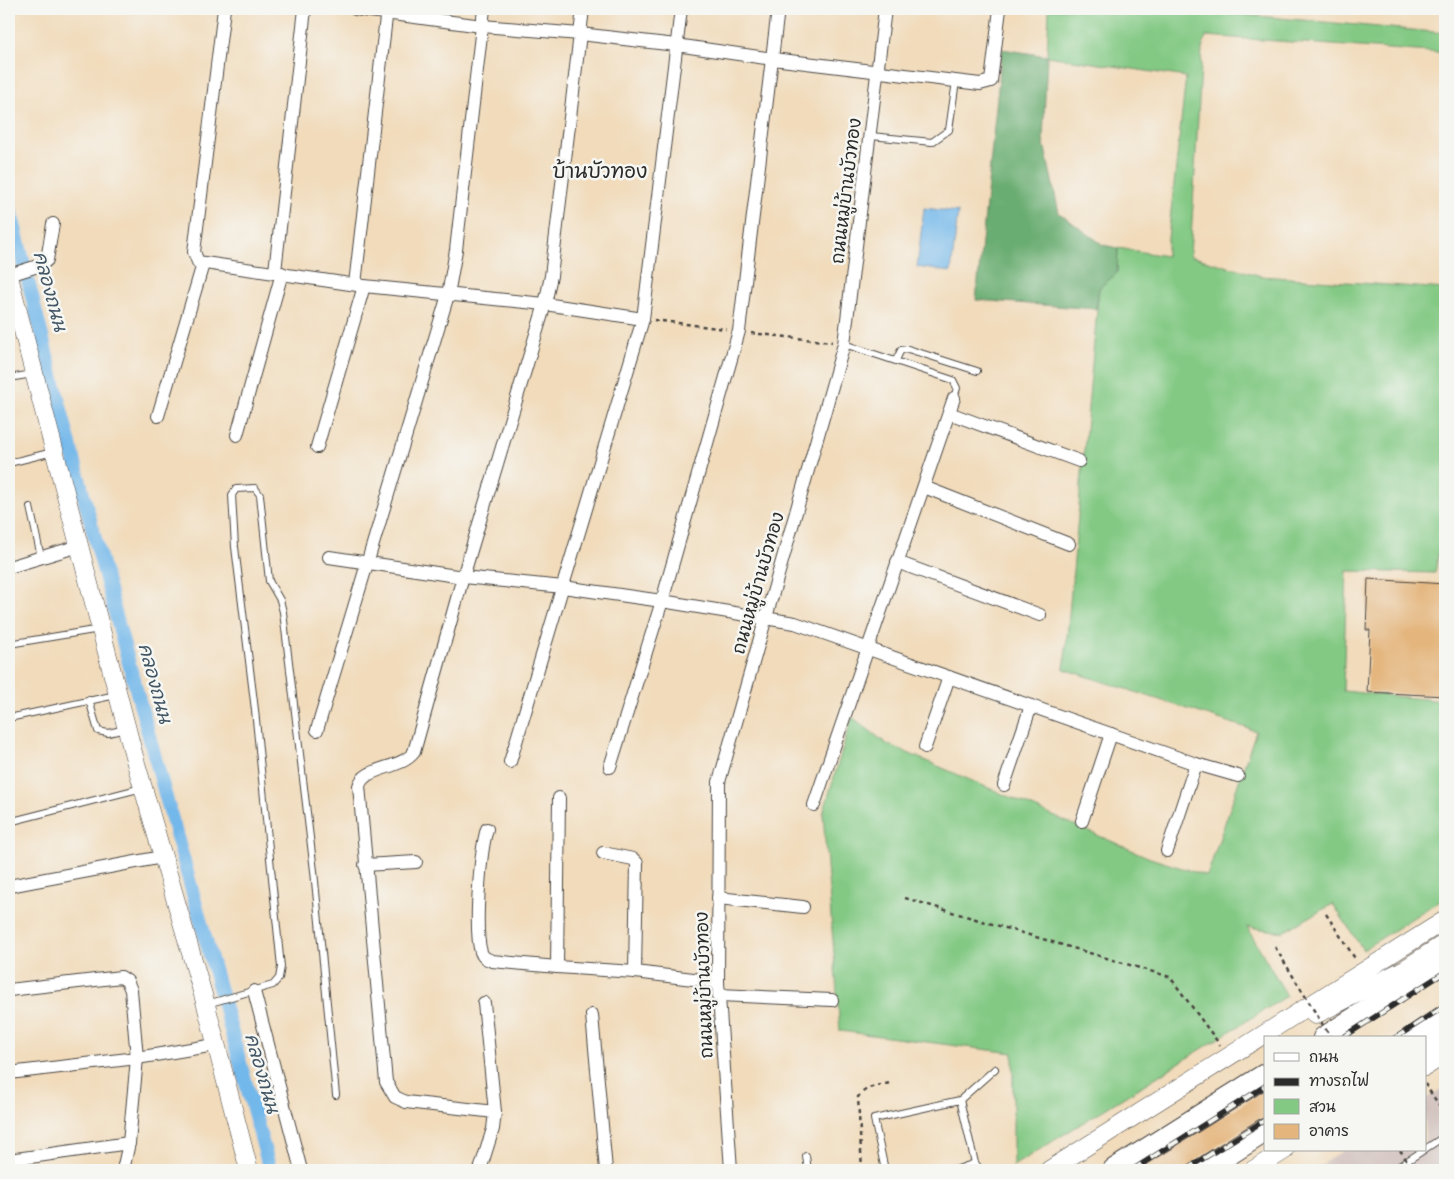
<svg xmlns="http://www.w3.org/2000/svg" width="1454" height="1179" font-family="'Patrick Hand','Playpen Sans Thai',sans-serif">
<style>
.industrial{fill:#d0c0bc}
.green{fill:#83c984;stroke:#577a58}
.forest{fill:#6aad72;stroke:#4a6c4e}
.water{fill:#73b8ea;stroke:#4f728a}
.lines{fill:none;stroke-linecap:round;stroke-linejoin:round}
.canal{stroke:#73b8ea;stroke-width:14}
.building{fill:#e4b57d}
.lane-casing{stroke:#494541;stroke-width:8}
.street-casing{stroke:#494541;stroke-width:14}
.secondary-casing{stroke:#494541;stroke-width:19}
.highway-casing{stroke:#494541;stroke-width:24}
.path{stroke:#494541;stroke-width:2.5;stroke-dasharray:4 4;stroke-linecap:butt}
.lane{stroke:#fff;stroke-width:6}
.street{stroke:#fff;stroke-width:12}
.secondary{stroke:#fff;stroke-width:18}
.highway{stroke:#fff;stroke-width:22}
.rail-casing{stroke:#2b2b2b;stroke-width:5.5}
.rail{stroke:#f6f6f2;stroke-width:4;stroke-dasharray:11;stroke-linecap:butt}
.path-bridge{stroke:#494541;stroke-width:2.5;stroke-dasharray:4 4;stroke-linecap:butt}
.labels{text-anchor:middle;stroke-width:5;stroke-linejoin:round;paint-order:stroke}
.street-label{font-size:18px;fill:#2b2b2b;stroke:#f6f6f2}
.water-label{font-size:19px;font-style:italic;fill:#415564;stroke:#f6f6f2}
.quarter-label{font-size:20px;fill:#2b2b2b;stroke:#f6f6f2}
</style>
<rect width="100%" height="100%" fill="#f6f6f2"/>
<filter id="ink" filterUnits="userSpaceOnUse"><feTurbulence type="fractalNoise" baseFrequency=".02" numOctaves="2"/><feDisplacementMap in="SourceGraphic" scale="10" xChannelSelector="R" yChannelSelector="G"/><feConvolveMatrix kernelMatrix="1 2 1 2 8 2 1 2 1" color-interpolation-filters="sRGB"/></filter>
<filter id="wash" filterUnits="userSpaceOnUse"><feTurbulence type="fractalNoise" baseFrequency=".0096" numOctaves="4" result="noise"/><feDisplacementMap in="SourceGraphic" scale="20" xChannelSelector="R" yChannelSelector="G"/><feGaussianBlur stdDeviation="1.12" result="paint"/><feColorMatrix in="noise" values="0 0 0 0 0 0 0 0 0 0 0 0 0 0 0 0 0 1.4 0 .05"/><feComposite in="paint" operator="in"/></filter>
<g filter="url(#wash)">
<rect width="100%" height="100%" fill="#f1dbbb"/>
<path class="industrial" d="M 1445,1087 L 1445,1170 L 1313,1170 L 1344,1150 L 1425,1150 L 1425,1099 Z"/>
<path class="green" d="M 1049,9 L 1197,9 L 1213,12 L 1445,33 L 1445,53 L 1206,36 L 1202,49 L 1190,256 L 1261,276 L 1445,289 L 1445,517 L 1435,573 L 1347,571 L 1343,691 L 1445,701 L 1445,897 L 1363,950 L 1333,904 L 1283,932 L 1247,927 L 1287,996 L 1013,1166 L 1013,1053 L 840,1031 L 823,814 L 852,717 L 887,744 L 1150,858 L 1207,876 L 1256,731 L 1064,669 L 1099,288 L 1117,273 L 1118,248 L 1166,256 L 1186,77 L 1047,56 Z"/>
<path class="forest" d="M 1002,49 L 1047,56 L 1043,139 L 1059,213 L 1103,245 L 1118,248 L 1117,273 L 1099,288 L 1096,309 L 976,300 Z"/>
<path class="water" d="M 924,208 L 958,212 L 951,272 L 917,267 Z"/>
<g class="lines">
<path class="canal" d="M 9,204 C 88,528 181,849 270,1170"/>
</g>
<g id="blocks">
<g class="building">
<path d="M 1368,579 L 1445,584 L 1445,696 L 1367,692 L 1370,630 L 1366,630 Z"/>
<path d="M 1265,1090 L 1265,1118 L 1258,1120 L 1197,1159 L 1191,1170 L 1138,1170 Z"/>
</g>
</g>
</g>
<g filter="url(#ink)">
<use href="#blocks" fill-opacity="0" stroke="#494541" stroke-width="1"/>
<g class="lines">
<g class="lane-casing">
<g id="lane">
<path d="M 871,136 L 932,142 L 949,130 L 956,81"/>
<path d="M 844,344 L 953,380 L 957,388 L 954,398"/>
<path d="M 896,360 L 901,350 L 908,349 L 977,371"/>
<path d="M 9,378 L 33,374"/>
<path d="M 9,463 L 53,452"/>
<path d="M 30,507 L 41,557"/>
<path d="M 9,644 L 100,629"/>
<path d="M 89,700 L 98,731 L 108,733 L 126,729"/>
<path d="M 9,718 L 116,695"/>
<path d="M 9,822 L 142,788"/>
<path d="M 207,1004 L 273,985 L 279,978 L 281,967 L 255,710 L 235,547 L 232,495 L 236,489 L 255,488 L 260,495 L 269,581 L 280,600 L 283,612 L 314,871 L 336,1095"/>
<path d="M 960,1100 L 995,1069"/>
<path d="M 1425,1149 L 1445,1136"/>
<path d="M 806,1156 L 808,1170"/>
<path d="M 885,1170 L 874,1119 L 960,1100 L 975,1163"/>
<path d="M 955,1170 L 975,1163 L 981,1170"/>
<path d="M 1393,1170 L 1424,1150"/>
</g>
</g>
<g class="street-casing">
<g id="street">
<path d="M 224,9 L 194,252 L 198,262 L 364,286 L 545,304 L 643,319"/>
<path d="M 355,9 L 482,26 L 580,34 L 676,45 L 773,59 L 980,84 L 991,81 L 1000,9"/>
<path d="M 275,271 L 305,9"/>
<path d="M 9,275 L 41,265 L 47,260 L 53,224"/>
<path d="M 355,284 L 387,9"/>
<path d="M 949,413 L 1079,461"/>
<path d="M 158,416 L 203,264"/>
<path d="M 237,435 L 282,273"/>
<path d="M 317,447 L 364,286"/>
<path d="M 924,487 L 1069,544"/>
<path d="M 329,557 L 463,577 L 563,587 L 662,601 L 795,623 L 1196,764 L 1238,776"/>
<path d="M 897,562 L 1040,615"/>
<path d="M 9,567 L 79,546"/>
<path d="M 317,730 L 448,295 L 456,250 L 484,9"/>
<path d="M 925,747 L 949,677"/>
<path d="M 510,762 L 643,319 L 681,9"/>
<path d="M 610,767 L 662,601 L 739,331 L 778,9"/>
<path d="M 1004,785 L 1031,706"/>
<path d="M 559,798 L 557,967 L 635,972 L 718,982"/>
<path d="M 814,805 L 954,398"/>
<path d="M 1082,821 L 1111,734"/>
<path d="M 487,829 C 480,852 474,930 481,952 C 483,958 487,959 492,961 L 557,967"/>
<path d="M 1167,851 L 1196,764"/>
<path d="M 603,853 L 633,859 L 637,863 L 635,972"/>
<path d="M 365,865 L 416,862"/>
<path d="M 9,886 L 162,857"/>
<path d="M 718,898 L 803,907"/>
<path d="M 9,990 L 121,977 L 127,981 L 131,990 L 137,1058 L 129,1143 L 123,1170"/>
<path d="M 254,991 L 301,1170"/>
<path d="M 719,995 L 832,1000"/>
<path d="M 592,1015 L 606,1170"/>
<path d="M 9,1073 L 137,1058 L 215,1045"/>
<path d="M 495,1112 L 406,1102 L 395,1097 L 386,1082 L 359,786 C 364,766 401,770 414,752 L 463,577 L 545,304 L 551,276 L 583,9"/>
<path d="M 9,1160 L 129,1143"/>
<path d="M 480,1170 L 493,1129 L 495,1112 L 484,1003"/>
<path d="M 731,1170 L 718,982 L 719,782 L 844,344 L 885,9"/>
</g>
</g>
<g class="secondary-casing">
<g id="secondary">
<path d="M 9,277 L 135,760 L 206,1005 L 249,1170"/>
<path d="M 1315,1015 L 1403,970 L 1445,943"/>
<path d="M 1425,1049 L 1445,1035"/>
<path d="M 1425,1067 L 1445,1054"/>
<path d="M 1049,1170 L 1445,920"/>
<path d="M 1253,1170 L 1285,1150"/>
</g>
</g>
<g class="highway-casing">
<g id="highway">
<path d="M 1324,1038 L 1445,961"/>
<path d="M 1412,1038 L 1445,1016"/>
<path d="M 1114,1170 L 1265,1075"/>
<path d="M 1204,1170 L 1265,1131"/>
</g>
</g>
<g class="path">
<path d="M 654,320 L 726,329"/>
<path d="M 751,333 L 832,342"/>
<path d="M 905,898 L 1170,977 L 1220,1045"/>
<path d="M 1326,914 L 1356,960"/>
<path d="M 1425,1084 L 1439,1105"/>
<path d="M 862,1170 L 858,1097 C 866,1086 879,1085 891,1083"/>
</g>
<use href="#lane" class="lane"/>
<use href="#street" class="street"/>
<use href="#secondary" class="secondary"/>
<use href="#highway" class="highway"/>
<g class="rail-casing">
<g id="rail">
<path d="M 1342,1038 L 1445,972"/>
<path d="M 1395,1038 L 1445,1006"/>
<path d="M 1132,1170 L 1265,1086"/>
<path d="M 1185,1170 L 1265,1120"/>
</g>
</g>
<use href="#rail" class="rail"/>
<g class="path-bridge">
<path d="M 1275,947 L 1331,1038"/>
<path d="M 1400,1150 L 1413,1170"/>
</g>
</g>
</g>
<g class="labels">
<g class="street-label">
<text transform="translate(846 191) rotate(-83)" y="6">ถนนหมู่บ้านบัวทอง</text>
<text transform="translate(758 583) rotate(-74)" y="6">ถนนหมู่บ้านบัวทอง</text>
<text transform="translate(704 985) rotate(-92)" y="6">ถนนหมู่บ้านบัวทอง</text>
</g>
<g class="water-label">
<text transform="translate(51 291) rotate(75)" y="7">คลองถนน</text>
<text transform="translate(156 683) rotate(75)" y="7">คลองถนน</text>
<text transform="translate(263 1073) rotate(74)" y="7">คลองถนน</text>
</g>
<g class="quarter-label">
<text x="600" y="178">บ้านบัวทอง</text>
</g>
</g>
<rect width="1454" height="1179" fill="none" stroke="#f6f6f2" stroke-width="30"/>
<rect x="1264" y="1036" width="162" height="115" fill="#f6f6f2" stroke="#a5a5a2"/>
<rect x="1274" y="1053" width="25" height="8" fill="#ffffff" stroke="#a5a5a2"/>
<text x="1309" y="1062" font-size="15" fill="#2b2b2b">ถนน</text>
<rect x="1274" y="1078" width="25" height="8" fill="#2b2b2b" stroke="#a5a5a2"/>
<text x="1309" y="1086" font-size="15" fill="#2b2b2b">ทางรถไฟ</text>
<rect x="1274" y="1099" width="25" height="15" fill="#83c984" stroke="#a5a5a2"/>
<text x="1309" y="1112" font-size="15" fill="#2b2b2b">สวน</text>
<rect x="1274" y="1124" width="25" height="15" fill="#e4b57d" stroke="#a5a5a2"/>
<text x="1309" y="1136" font-size="15" fill="#2b2b2b">อาคาร</text>
</svg>
